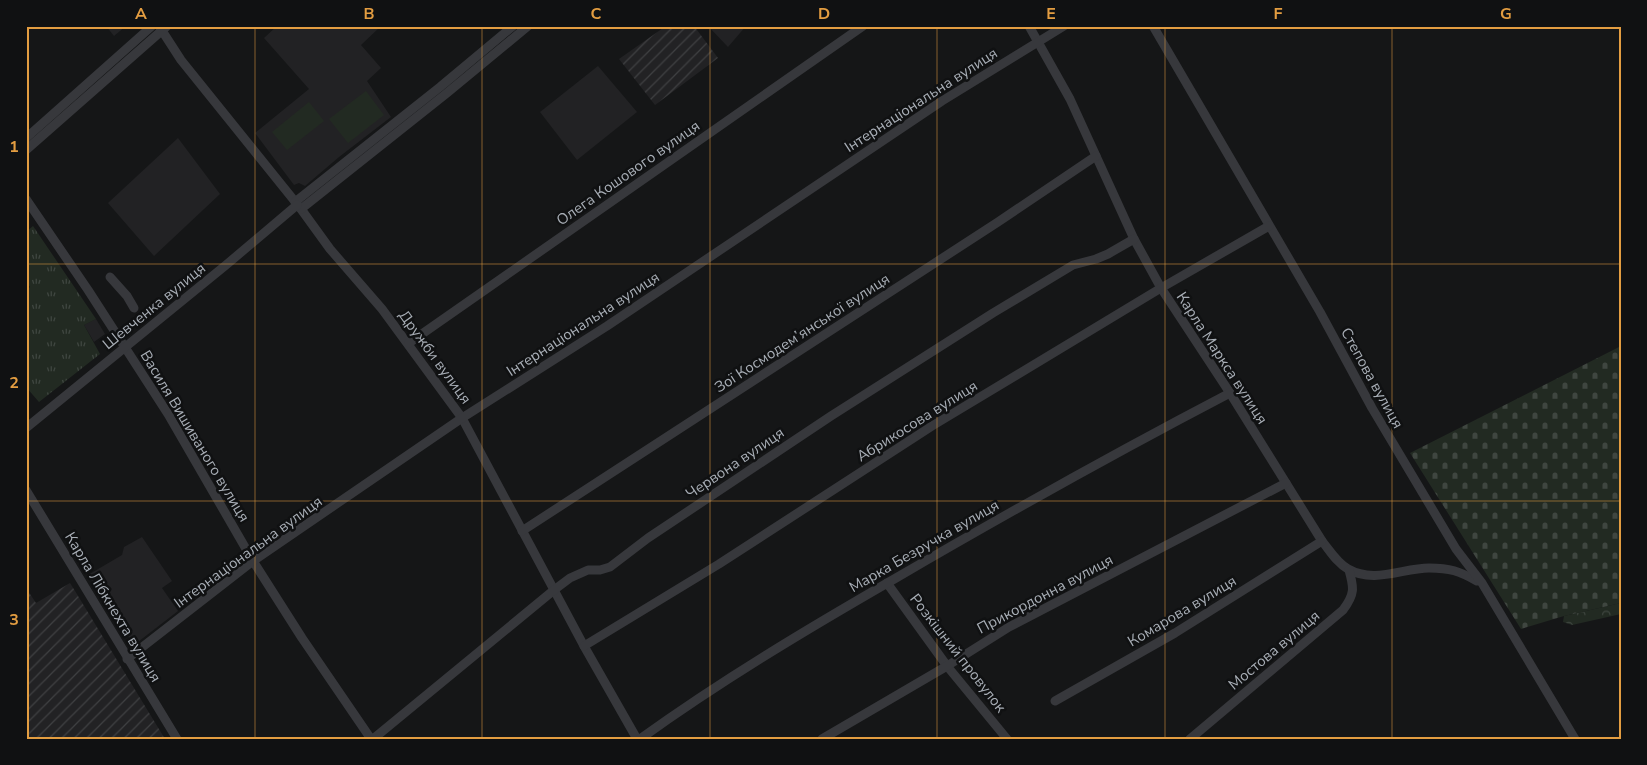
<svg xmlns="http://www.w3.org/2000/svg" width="1647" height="765" font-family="'Nunito Sans',sans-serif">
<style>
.built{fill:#222224}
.industrial{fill:url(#industrial-furrows)}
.grass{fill:url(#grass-tufts)}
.forest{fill:url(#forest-crowns)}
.cemetery{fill:url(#cemetery-stones)}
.pitch{fill:#222a22}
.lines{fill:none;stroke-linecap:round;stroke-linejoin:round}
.minor{stroke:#37383c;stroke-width:9}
.grid{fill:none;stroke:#e39d41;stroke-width:1;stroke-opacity:0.55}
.labels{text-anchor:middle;stroke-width:5;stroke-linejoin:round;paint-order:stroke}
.street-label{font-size:15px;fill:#a8aeb6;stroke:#101112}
.neatline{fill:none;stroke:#e39d41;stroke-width:2}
.grid-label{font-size:16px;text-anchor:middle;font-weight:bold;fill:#e39d41}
</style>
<defs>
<pattern id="industrial-furrows" width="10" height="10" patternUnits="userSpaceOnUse" patternTransform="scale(1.25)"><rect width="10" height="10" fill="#222224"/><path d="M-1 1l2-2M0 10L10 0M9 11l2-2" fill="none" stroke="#3f4042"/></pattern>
<pattern id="grass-tufts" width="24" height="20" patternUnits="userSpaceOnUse" patternTransform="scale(1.25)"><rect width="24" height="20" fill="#222a22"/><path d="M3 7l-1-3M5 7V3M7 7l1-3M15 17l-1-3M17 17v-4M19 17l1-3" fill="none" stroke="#3f4640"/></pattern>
<pattern id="forest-crowns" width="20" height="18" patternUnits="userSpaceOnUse" patternTransform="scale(1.25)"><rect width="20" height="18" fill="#222a22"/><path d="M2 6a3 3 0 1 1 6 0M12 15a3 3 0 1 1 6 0" fill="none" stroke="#3f4640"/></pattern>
<pattern id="cemetery-stones" width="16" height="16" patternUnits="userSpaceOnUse" patternTransform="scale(1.25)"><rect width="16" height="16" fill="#222a22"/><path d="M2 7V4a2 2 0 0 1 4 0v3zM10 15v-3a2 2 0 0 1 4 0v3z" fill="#3f4640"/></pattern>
</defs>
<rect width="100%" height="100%" fill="#151617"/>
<g class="built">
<path d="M 106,26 L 126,26 L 114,36 Z"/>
<path d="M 277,26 L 381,26 L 361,45 L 381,68 L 367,81 L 391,117 L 339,157 L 305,186 L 299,183 L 294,185 L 255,133 L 309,89 L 264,38 Z"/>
<path d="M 708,26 L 746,26 L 728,47 Z"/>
<path d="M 598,66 L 637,112 L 577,160 L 540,112 Z"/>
<path d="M 178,138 L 220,194 L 154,256 L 108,203 Z"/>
<path d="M 96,319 L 105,334 L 94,342 L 84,325 Z"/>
<path d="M 142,537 L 172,581 L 162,588 L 178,611 L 134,645 L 88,575 L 122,555 L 124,547 Z"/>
</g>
<g class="industrial">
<path d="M 666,26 L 694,26 L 718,58 L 655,105 L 619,59 Z"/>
<path d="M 70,583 L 75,591 L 165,739 L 26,739 L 26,588 L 36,603 Z"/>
</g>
<path class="grass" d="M 33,226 L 96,319 L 84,325 L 100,354 L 39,402 L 26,387 L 26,291 L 30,287 L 26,281 L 26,232 Z"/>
<path class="forest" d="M 1621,603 L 1621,614 L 1572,625 L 1563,622 L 1564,616 Z"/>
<path class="cemetery" d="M 1621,346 L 1621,603 L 1564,616 L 1521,629 L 1410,453 Z"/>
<g class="pitch">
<path d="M 366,91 L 384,115 L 348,143 L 329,119 Z"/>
<path d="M 309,102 L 324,121 L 287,150 L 272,132 Z"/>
</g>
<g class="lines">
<g class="minor">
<path d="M 159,26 L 181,60 L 301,209 L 330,249 L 382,309 L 462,418 L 584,646 L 637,739"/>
<path d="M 1029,26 L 1070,99 L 1134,239 L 1161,288 L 1230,393 L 1322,541 C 1330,551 1337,563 1348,569 C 1374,584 1403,568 1429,568 C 1450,568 1459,571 1477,581"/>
<path d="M 1153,26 L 1320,312 L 1372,408 L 1456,549 L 1482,583 L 1575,739"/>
<path d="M 26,138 L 152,26"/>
<path d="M 26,150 L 167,26"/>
<path d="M 26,199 L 88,290 L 168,414 L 253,561 L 302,638 L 371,739"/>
<path d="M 295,202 L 440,87 L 513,26"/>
<path d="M 301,209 L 447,93 L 528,26"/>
<path d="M 110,277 L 127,296 L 134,308"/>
<path d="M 409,343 L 863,26"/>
<path d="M 26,428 L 226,265 L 297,205"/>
<path d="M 26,490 L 177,739"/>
<path d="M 522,531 L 998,222 L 1096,156"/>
<path d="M 887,583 L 947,666 L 1007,739"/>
<path d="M 584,646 L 719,564 L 932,426 L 1161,288 L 1269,226"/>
<path d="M 127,659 L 253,561 L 462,418 L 607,326 L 942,101 L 1064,26"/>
<path d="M 1055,701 L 1175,633 L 1322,541"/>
<path d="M 373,739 L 554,590 L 570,578 L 588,570 L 600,570 L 610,567 L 648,538 L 831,416 L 993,313 L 1073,265 L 1096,259 L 1108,254 L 1134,239"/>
<path d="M 640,739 C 722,680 809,628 896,578 C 1006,514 1117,452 1230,393"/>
<path d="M 822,739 L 947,666 L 1009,627 L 1286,483"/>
<path d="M 1190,739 L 1343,610 C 1355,594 1354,588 1349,570"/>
</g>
</g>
<path class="grid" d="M 255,26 L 255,739M 482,26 L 482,739M 710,26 L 710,739M 937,26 L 937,739M 1165,26 L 1165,739M 1392,26 L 1392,739M 26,264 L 1621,264M 26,501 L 1621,501"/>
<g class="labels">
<g class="street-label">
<text transform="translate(921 100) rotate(-33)" y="5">Інтернаціональна вулиця</text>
<text transform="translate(628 173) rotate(-35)" y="5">Олега Кошового вулиця</text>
<text transform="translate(154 306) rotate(-39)" y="5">Шевченка вулиця</text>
<text transform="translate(583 324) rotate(-33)" y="5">Інтернаціональна вулиця</text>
<text transform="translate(802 333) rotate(-33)" y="5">Зої Космодем’янської вулиця</text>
<text transform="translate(435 357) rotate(54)" y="5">Дружби вулиця</text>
<text transform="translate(1222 358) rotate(57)" y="5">Карла Маркса вулиця</text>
<text transform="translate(1372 378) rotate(61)" y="5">Степова вулиця</text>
<text transform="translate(917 421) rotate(-32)" y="5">Абрикосова вулиця</text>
<text transform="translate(195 436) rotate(59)" y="5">Василя Вишиваного вулиця</text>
<text transform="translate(735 463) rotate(-34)" y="5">Червона вулиця</text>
<text transform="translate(924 546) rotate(-30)" y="5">Марка Безручка вулиця</text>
<text transform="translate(248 552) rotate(-36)" y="5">Інтернаціональна вулиця</text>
<text transform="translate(1045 594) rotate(-28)" y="5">Прикордонна вулиця</text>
<text transform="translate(113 607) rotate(59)" y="5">Карла Лібкнехта вулиця</text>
<text transform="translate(1182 611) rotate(-31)" y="5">Комарова вулиця</text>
<text transform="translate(1274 650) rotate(-40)" y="5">Мостова вулиця</text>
<text transform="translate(958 653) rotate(52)" y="5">Розкішний провулок</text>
</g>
</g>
<rect width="1647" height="765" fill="none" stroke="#101112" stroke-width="55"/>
<rect x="28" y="28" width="1592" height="710" class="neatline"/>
<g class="grid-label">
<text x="141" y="19">A</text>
<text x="369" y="19">B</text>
<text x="596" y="19">C</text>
<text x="824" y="19">D</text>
<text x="1051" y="19">E</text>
<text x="1278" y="19">F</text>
<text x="1506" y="19">G</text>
<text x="14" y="152">1</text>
<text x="14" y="388">2</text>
<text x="14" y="625">3</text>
</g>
</svg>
